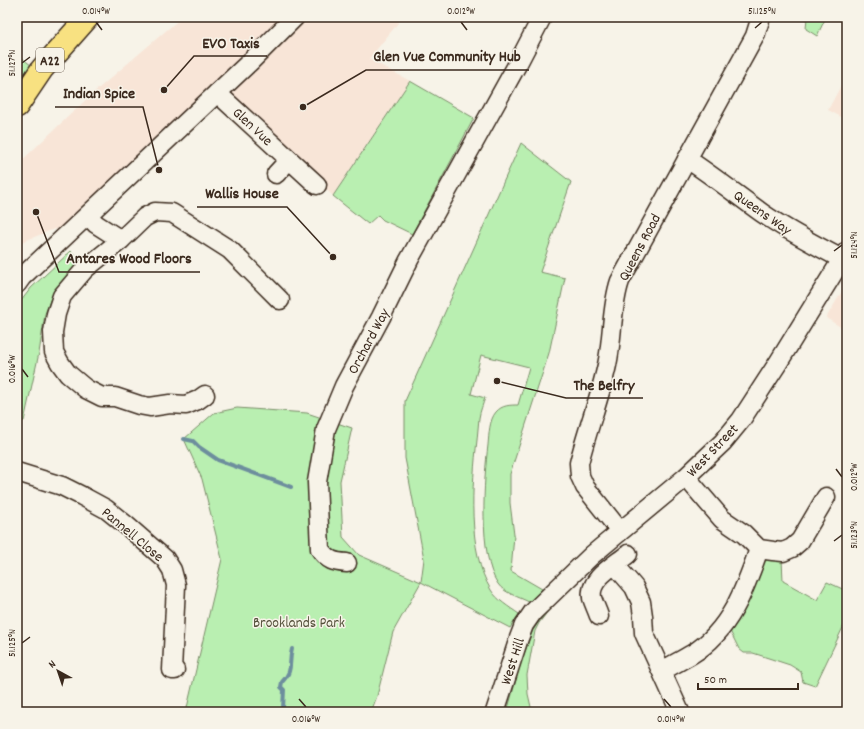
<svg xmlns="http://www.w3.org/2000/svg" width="864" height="729" font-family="Dekko,sans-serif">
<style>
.built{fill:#f8e5d7}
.green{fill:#b9efb1;stroke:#7a8c68}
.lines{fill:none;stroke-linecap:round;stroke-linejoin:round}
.stream{stroke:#6d8e9d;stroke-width:4}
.minor-casing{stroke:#3b2a1e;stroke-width:21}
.highway-casing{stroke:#3b2a1e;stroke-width:25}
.minor{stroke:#f7f3e8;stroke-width:18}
.highway{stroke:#f8e181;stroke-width:22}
.ticks{fill:none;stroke:#3b2a1e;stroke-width:1.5}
.labels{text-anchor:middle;stroke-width:3;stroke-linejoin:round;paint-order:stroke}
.shield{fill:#f7f3e8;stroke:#73665b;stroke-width:1}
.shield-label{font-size:14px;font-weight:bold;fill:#3b2a1e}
.street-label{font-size:15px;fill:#3b2a1e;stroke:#f7f3e8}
.park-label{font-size:15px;fill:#54513b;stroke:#f7f3e8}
.leader{fill:none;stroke:#3b2a1e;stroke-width:1.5}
.callout-dot{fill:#3b2a1e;stroke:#f7f3e8;stroke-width:1.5}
.callout-label{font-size:16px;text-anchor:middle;font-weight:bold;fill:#3b2a1e;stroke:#f7f3e8;stroke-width:3;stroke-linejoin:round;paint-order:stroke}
.neatline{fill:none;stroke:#3b2a1e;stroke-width:1.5}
.ticks-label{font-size:10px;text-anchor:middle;fill:#3b2a1e}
</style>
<rect width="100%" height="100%" fill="#f7f3e8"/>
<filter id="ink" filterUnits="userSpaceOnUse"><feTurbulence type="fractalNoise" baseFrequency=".025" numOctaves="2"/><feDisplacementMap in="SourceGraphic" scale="8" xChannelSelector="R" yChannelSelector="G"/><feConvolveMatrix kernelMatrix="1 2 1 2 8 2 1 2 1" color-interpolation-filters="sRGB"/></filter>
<g filter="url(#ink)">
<g class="built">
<path d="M 182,17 L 403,17 L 369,59 L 410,81 L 333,196 L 232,97 L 219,82 L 59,230 L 54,229 L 17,244 L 17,165 L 92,94 Z"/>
<path d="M 847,74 L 847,120 L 828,110 Z"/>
<path d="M 847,283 L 847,331 L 826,318 Z"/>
</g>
<g class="green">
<path d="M 807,17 L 826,17 L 817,36 L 806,29 Z"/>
<path d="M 17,54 L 32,66 L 17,89 Z"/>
<path d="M 410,81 L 474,118 L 412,234 L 383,220 L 378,215 L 368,224 L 333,196 Z"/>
<path d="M 521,143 L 571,182 L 540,272 L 565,278 L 549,353 L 510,474 L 510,503 L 514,535 L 511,571 L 542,589 L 529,602 C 519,597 504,593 498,584 C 478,556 484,478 488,445 C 489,435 489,420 496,412 C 502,405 510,405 518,405 L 529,367 L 481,355 L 471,394 L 485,398 C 483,404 480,411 479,418 C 478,425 478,433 477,440 C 472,484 467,551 491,590 C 497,600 509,607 519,614 L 510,628 L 421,582 L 393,632 L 377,696 L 371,712 L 186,712 L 222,559 L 202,479 L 184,439 L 214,413 L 237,408 L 307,413 L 352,428 L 340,481 L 343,537 L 359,555 L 421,582 L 424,559 L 405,458 L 405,401 Z"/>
<path d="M 71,251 L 80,262 L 64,279 L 52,295 L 45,314 L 39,353 L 24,421 L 17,420 L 17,306 L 31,288 Z"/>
<path d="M 766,557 L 782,559 L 783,581 L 817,600 L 827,582 L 847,591 L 847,619 L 815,686 L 803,682 L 801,672 L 790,665 L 753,653 L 744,653 L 739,649 L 729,629 L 760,563 Z"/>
<path d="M 552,606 L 539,623 L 535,631 L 527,675 L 528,694 L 531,707 L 534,712 L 507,712 L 521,662 L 533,630 L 537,624 Z"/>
</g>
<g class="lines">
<g class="stream">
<path d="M 184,439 L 193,441 L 199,447 L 218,460 L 291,487"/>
<path d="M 281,712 L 283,708 L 284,690 L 281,687 L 282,682 C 294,670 288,664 292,649"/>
</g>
<g class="minor-casing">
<g id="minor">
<path d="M 217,93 L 317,185"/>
<path d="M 687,159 C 713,176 737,195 762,213 C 788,231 815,245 842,259"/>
<path d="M 276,174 L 289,160"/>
<path d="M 88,216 L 96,224 L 121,240"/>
<path d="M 17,284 L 22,277 L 251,61 L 295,17"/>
<path d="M 205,395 L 198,400 L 186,405 L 170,404 L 150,407 L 139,405 L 115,397 L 102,397 L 86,389 L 68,374 L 60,363 L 54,352 L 53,332 L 56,314 L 62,296 L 85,269 L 121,240 L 145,217 L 155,212 L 172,213 L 230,250 L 280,300"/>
<path d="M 17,472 L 62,486 L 82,496 L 106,509 L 126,525 L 165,559 L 172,570 L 176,585 L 172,670 L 175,670"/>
<path d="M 686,477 L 722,519 L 744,534 L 759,549 L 773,551 L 783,552 L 792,548 L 800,541 L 826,497"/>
<path d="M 620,531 L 585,487 L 580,476 L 579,463 C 587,430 600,398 607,365 C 613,338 611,307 620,281 L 755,36 L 761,17"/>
<path d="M 347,563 C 334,562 328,561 320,549 L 317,482 L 326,429 L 344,386 L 381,317 L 409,260 L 517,65 L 542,17"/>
<path d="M 615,565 L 634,587 L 641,602 L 643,616 L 644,633 L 680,712"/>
<path d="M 599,616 C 597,610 594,604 592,598 C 588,579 615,565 628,554"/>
<path d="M 662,671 C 672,665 682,660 692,654 C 730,631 745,589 759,549"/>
<path d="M 495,712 L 519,638 L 524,625 L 533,612 L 592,555 L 686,477 L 723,442 L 741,420 L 778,363 L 847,251"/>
</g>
</g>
<g class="highway-casing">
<path id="highway" d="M 17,106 L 42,69 L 88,17"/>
</g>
<use href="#minor" class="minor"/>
<use href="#highway" class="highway"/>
</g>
</g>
<path class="ticks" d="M 96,22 L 102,30M 461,22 L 467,30M 755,28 L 762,22M 22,63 L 30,57M 834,251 L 842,245M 22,369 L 28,377M 836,469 L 842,477M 834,541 L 842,535M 22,643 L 30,637M 299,699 L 306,707M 664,699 L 671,707"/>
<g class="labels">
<rect class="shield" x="36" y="48" width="28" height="24" rx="3"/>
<g class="shield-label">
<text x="50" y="65">A22</text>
</g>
<g class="street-label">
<text transform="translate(253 126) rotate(43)" y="5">Glen Vue</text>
<text transform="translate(763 212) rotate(35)" y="5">Queens Way</text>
<text transform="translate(639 247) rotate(-62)" y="5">Queens Road</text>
<text transform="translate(368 341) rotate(-62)" y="5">Orchard Way</text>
<text transform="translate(712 450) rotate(-46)" y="5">West Street</text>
<text transform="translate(133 534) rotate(40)" y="5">Pannell Close</text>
<text transform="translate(512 661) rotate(-72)" y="5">West Hill</text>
</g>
<g class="park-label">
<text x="299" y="627">Brooklands Park</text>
</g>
</g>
<path class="leader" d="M164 90L194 56H267M303 107L366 70H529M159 170L143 107H55M333 257L287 207H197M36 212L59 272H200M497 381L566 398H643"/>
<g class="callout-dot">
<circle cx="164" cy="90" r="4"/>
<circle cx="303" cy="107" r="4"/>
<circle cx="159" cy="170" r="4"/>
<circle cx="333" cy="257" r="4"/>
<circle cx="36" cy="212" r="4"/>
<circle cx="497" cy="381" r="4"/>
</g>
<g class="callout-label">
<text x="231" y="48">EVO Taxis</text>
<text x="447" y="61">Glen Vue Community Hub</text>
<text x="99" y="98">Indian Spice</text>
<text x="242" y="198">Wallis House</text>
<text x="129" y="263">Antares Wood Floors</text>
<text x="604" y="390">The Belfry</text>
</g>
<rect width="864" height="729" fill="none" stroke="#f7f3e8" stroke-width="44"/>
<g transform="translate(58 671) rotate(320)" stroke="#f7f3e8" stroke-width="3" paint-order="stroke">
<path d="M0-3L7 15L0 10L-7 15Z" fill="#3b2a1e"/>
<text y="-6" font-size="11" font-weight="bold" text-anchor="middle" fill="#3b2a1e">N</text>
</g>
<path d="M698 683v6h100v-6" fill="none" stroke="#3b2a1e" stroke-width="2"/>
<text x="704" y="683" font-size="12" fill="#3b2a1e" stroke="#f7f3e8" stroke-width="3" paint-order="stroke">50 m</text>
<rect x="22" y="22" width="820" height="685" class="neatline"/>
<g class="ticks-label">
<text x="96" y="14">0.014°W</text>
<text x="461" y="14">0.012°W</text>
<text x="762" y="14">51.125°N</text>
<text transform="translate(11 63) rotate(-90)" y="4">51.127°N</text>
<text transform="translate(853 245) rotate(-90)" y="4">51.124°N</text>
<text transform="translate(11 369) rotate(-90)" y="4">0.016°W</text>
<text transform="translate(853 477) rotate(-90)" y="4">0.012°W</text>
<text transform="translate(853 535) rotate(-90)" y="4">51.123°N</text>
<text transform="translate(11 643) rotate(-90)" y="4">51.125°N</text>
<text x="306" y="722">0.016°W</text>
<text x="671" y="722">0.014°W</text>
</g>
</svg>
